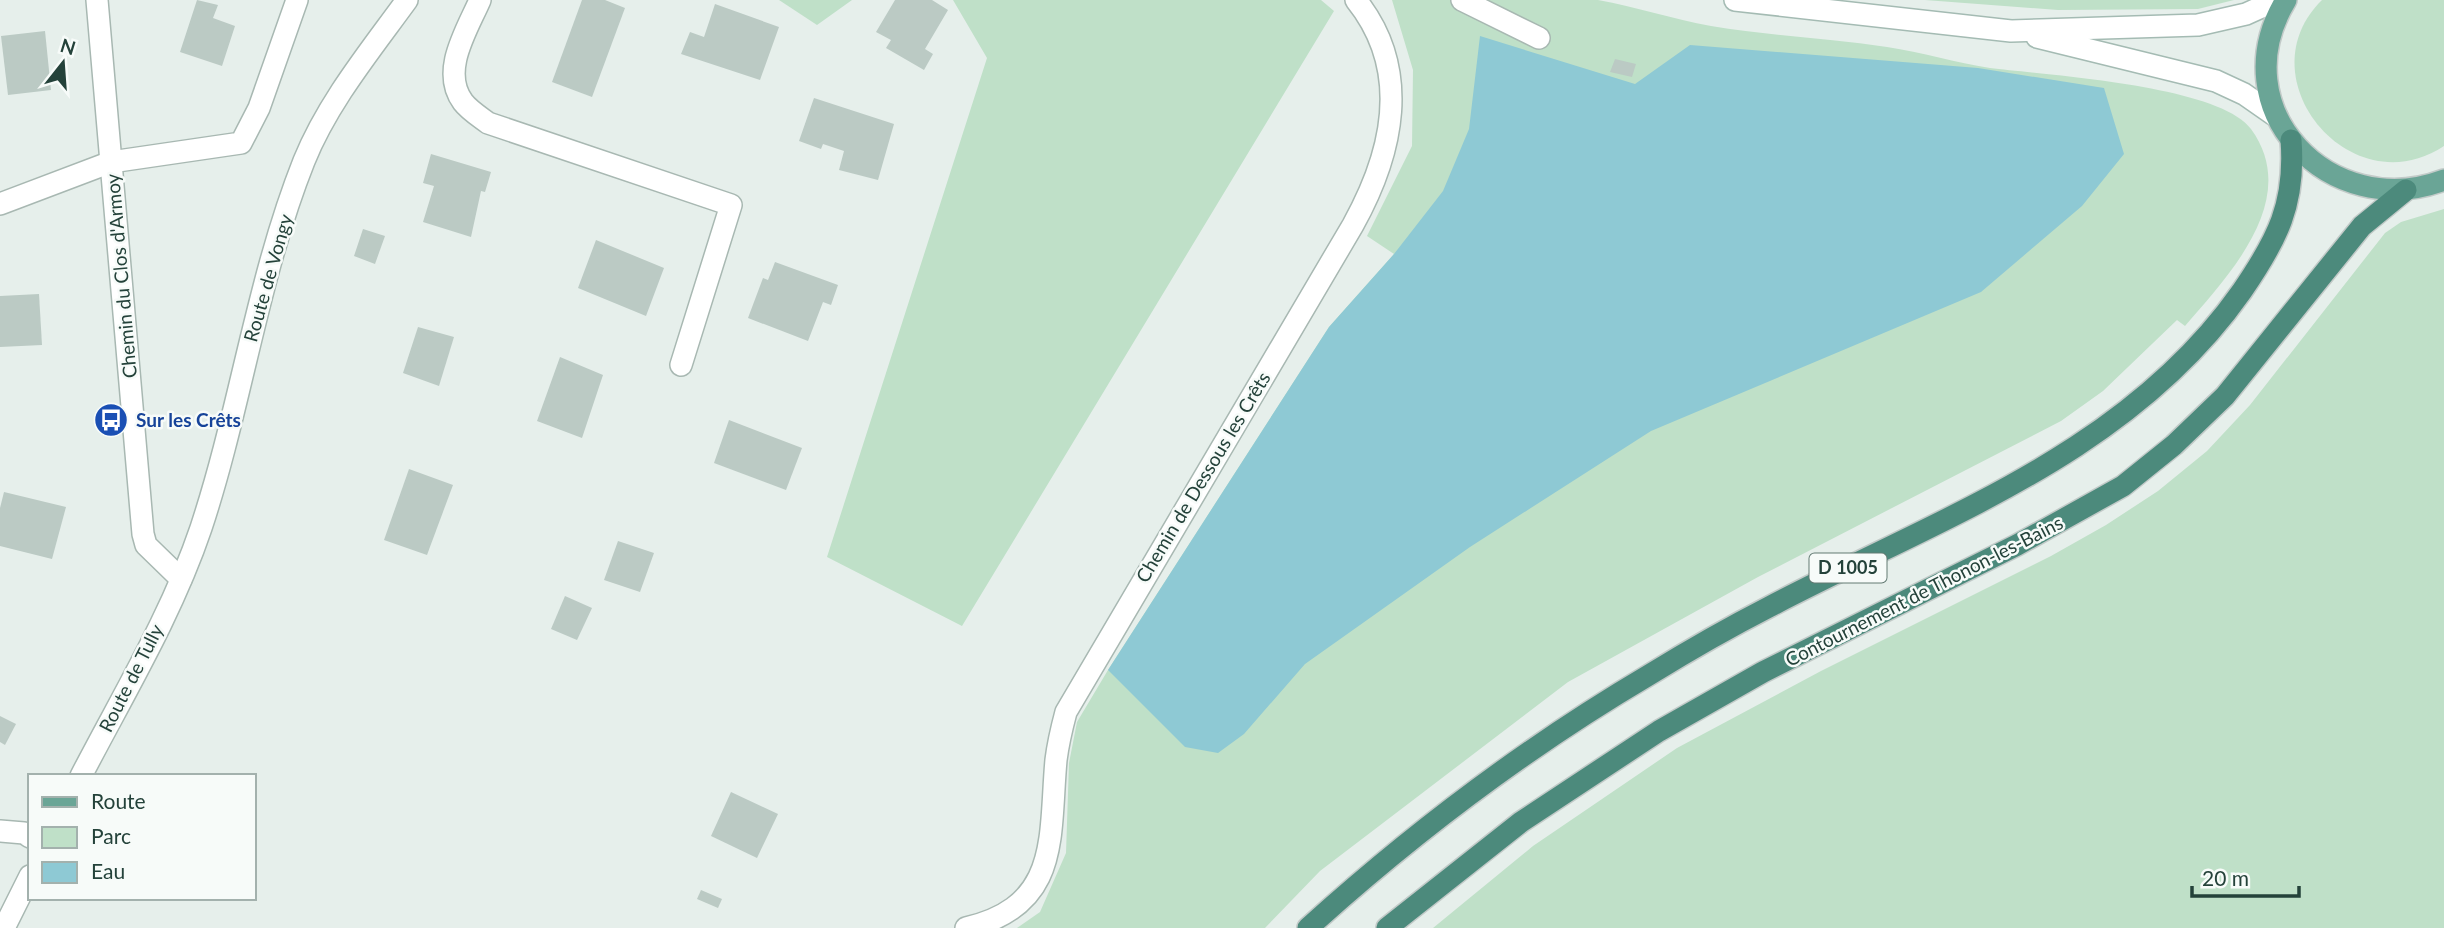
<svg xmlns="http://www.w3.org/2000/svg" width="2444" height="928" font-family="Lato,sans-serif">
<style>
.green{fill:#bfe0c8}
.water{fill:#8ec9d4}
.building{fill:#bbcac4}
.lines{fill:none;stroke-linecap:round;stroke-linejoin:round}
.service-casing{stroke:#a8b8b2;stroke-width:24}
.minor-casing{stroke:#a8b8b2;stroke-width:24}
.tertiary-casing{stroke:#a8b8b2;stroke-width:24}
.secondary-casing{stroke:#a4bbb3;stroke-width:24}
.primary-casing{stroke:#c2cac8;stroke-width:24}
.trunk-casing{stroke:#c2cac8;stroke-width:24}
.service{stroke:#fff;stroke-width:21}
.minor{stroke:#fff;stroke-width:21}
.tertiary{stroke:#fff;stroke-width:21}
.secondary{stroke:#fff;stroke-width:21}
.primary{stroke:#6aa596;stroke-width:21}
.trunk{stroke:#4c8a7c;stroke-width:21}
.labels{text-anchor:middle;stroke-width:5;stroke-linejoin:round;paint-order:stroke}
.shield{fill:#f7fbf9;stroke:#637a73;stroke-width:2}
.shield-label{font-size:18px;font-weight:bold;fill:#24423a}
.street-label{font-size:19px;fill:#24423a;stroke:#f7fbf9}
.transit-label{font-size:19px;font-weight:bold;fill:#164399;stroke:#f7fbf9;text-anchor:start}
</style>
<rect width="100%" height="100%" fill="#e6efeb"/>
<g class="green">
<path d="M 779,0 L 852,0 L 817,25 Z"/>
<path d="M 953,0 L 1321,0 L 1334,11 L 962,626 L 827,557 L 987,58 Z"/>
<path d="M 1392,0 C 1439,0 1485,0 1531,0 C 1552,0 1577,0 1598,0 C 1636,7 1673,19 1711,26 C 1770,36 1829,38 1887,47 C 1922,52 1956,63 1990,68 C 2045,75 2219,85 2251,129 C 2302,199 2229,275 2185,326 L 2177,320 L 2103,391 L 2061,421 L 1758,577 L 1568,682 L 1320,871 L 1265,928 L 1017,928 L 1040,912 L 1066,853 L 1069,763 L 1077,722 L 1108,670 L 1329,327 L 1394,254 L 1367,236 L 1412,146 L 1413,70 Z"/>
<path d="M 1925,0 L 2234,0 L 2198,9 L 2058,10 Z"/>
<path d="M 2322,0 L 2444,0 L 2444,146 C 2350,208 2243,77 2322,0 Z"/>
<path d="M 2444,209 L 2444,928 L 1433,928 L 1533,846 L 1677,748 L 1821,671 L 2051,556 L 2106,525 L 2158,491 L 2207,451 L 2250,405 L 2385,233 L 2401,222 Z"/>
</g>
<path class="water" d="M 1480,36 L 1635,84 L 1690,45 L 1978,68 L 2104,88 L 2124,154 L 2082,206 L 1981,292 L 1651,431 L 1470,547 L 1305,664 L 1244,734 L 1218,753 L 1185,747 L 1108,670 L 1329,327 L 1394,254 L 1443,191 L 1469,129 Z"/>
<g class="building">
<path d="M 197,0 L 218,5 L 213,18 L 235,26 L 222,66 L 180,52 Z"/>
<path d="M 582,0 L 605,0 L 625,8 L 592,97 L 552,82 Z"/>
<path d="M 895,0 L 932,0 L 948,10 L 925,49 L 933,54 L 924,70 L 886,48 L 891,40 L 876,32 Z"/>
<path d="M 715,4 L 779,27 L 760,80 L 681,54 L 690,32 L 704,37 Z"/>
<path d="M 45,31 L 51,90 L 8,95 L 1,36 Z"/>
<path d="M 1615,59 L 1636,64 L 1632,77 L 1610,72 Z"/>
<path d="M 814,98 L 894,124 L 878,180 L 839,170 L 844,151 L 823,144 L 821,149 L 799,141 Z"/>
<path d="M 431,154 L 491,172 L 485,192 L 481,191 L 471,237 L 423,222 L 434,186 L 423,183 Z"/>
<path d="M 363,229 L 385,236 L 375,264 L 354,256 Z"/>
<path d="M 596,240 L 664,268 L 646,316 L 578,288 Z"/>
<path d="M 775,262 L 838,285 L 831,305 L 823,302 L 808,341 L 748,318 L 763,278 L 768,280 Z"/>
<path d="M 39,294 L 42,345 L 0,347 L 0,296 Z"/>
<path d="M 418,327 L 454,337 L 439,386 L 403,373 Z"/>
<path d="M 560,357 L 603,375 L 582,438 L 537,421 Z"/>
<path d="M 729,420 L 802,448 L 786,490 L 714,463 Z"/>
<path d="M 409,469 L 453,485 L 427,555 L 384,540 Z"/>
<path d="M 4,492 L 66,507 L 52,559 L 0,546 L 0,508 Z"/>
<path d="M 618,541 L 654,553 L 640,592 L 604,580 Z"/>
<path d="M 565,596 L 592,608 L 577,640 L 551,629 Z"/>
<path d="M 0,716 L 16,724 L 5,745 L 0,742 Z"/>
<path d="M 731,792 L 778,814 L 757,858 L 711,836 Z"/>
<path d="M 701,890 L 722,899 L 718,908 L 697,899 Z"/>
</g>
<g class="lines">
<g class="service-casing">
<g id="service">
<path d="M 480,0 C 467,30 440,71 463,102 C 469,110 480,117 488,123 L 731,205 L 681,365"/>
<path d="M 1462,0 L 1539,38"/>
<path d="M 0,831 L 24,833 L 30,837"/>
</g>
</g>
<g class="minor-casing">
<g id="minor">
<path d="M 97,0 L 143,534 L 146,545 L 181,579"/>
<path d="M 0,204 L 111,162 L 241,143 L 259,108 L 297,0"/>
<path d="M 966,928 C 1061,906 1049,837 1056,760 C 1058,744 1062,727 1066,712 L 1353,225 C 1393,153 1412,70 1356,0"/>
</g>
</g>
<g class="tertiary-casing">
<g id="tertiary">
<path d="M 81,776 C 123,695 172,614 201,528 C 241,407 257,279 304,161 C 328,102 370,51 407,0"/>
<path d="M 4,928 L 30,876"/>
</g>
</g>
<g class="secondary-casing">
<g id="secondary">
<path d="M 1735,0 L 2011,31 L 2198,25 L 2246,14 L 2277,0"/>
<path d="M 2037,37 L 2216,81 L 2244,94 L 2277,117"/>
</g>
</g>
<g class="primary-casing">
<path id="primary" d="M 2286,0 C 2220,109 2330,223 2444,180"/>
</g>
<g class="trunk-casing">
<g id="trunk">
<path d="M 1308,928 C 1413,833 1527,747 1649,675 C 1688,651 1728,628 1769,607 C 1938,518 2128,454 2242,291 C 2277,240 2296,204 2291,140"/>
<path d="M 1387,928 L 1521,822 L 1659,731 L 1763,672 L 2017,545 L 2123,486 L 2174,445 L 2225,396 L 2362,226 L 2406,190"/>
</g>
</g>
<use href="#service" class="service"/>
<use href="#minor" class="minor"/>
<use href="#tertiary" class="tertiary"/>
<use href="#secondary" class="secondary"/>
<use href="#primary" class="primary"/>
<use href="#trunk" class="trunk"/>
</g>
<defs>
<g id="bus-disc" transform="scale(1.75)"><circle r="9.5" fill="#1a4fb4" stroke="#f7fbf9"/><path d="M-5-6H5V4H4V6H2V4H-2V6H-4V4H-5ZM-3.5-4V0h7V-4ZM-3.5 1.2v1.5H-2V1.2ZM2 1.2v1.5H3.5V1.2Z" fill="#fff"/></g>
</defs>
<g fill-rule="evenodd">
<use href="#bus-disc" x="111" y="420"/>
</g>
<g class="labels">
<rect class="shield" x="1809.5" y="553.5" width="77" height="29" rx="5"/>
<g class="shield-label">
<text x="1848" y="574">D 1005</text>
</g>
<g class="street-label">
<text transform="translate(121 276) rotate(-95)" y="7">Chemin du Clos d'Armoy</text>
<text transform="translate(268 278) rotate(-74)" y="7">Route de Vongy</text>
<text transform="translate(1203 477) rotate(-59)" y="7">Chemin de Dessous les Crêts</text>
<text transform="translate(1924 591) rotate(-27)" y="7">Contournement de Thonon-les-Bains</text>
<text transform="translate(131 678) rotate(-63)" y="7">Route de Tully</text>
</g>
<g class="transit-label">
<text x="136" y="427">Sur les Crêts</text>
</g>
</g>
<rect x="28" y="774" width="228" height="126" fill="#f7fbf9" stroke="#a3b1ad" stroke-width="2"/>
<rect x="42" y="797" width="35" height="10" fill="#6aa596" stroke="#a3b1ad" stroke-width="2"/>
<text x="91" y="809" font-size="21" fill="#24423a">Route</text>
<rect x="42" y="827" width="35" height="21" fill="#bfe0c8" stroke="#a3b1ad" stroke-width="2"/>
<text x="91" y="844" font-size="21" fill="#24423a">Parc</text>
<rect x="42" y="862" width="35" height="21" fill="#8ec9d4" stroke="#a3b1ad" stroke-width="2"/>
<text x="91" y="879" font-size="21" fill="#24423a">Eau</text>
<g transform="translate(63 63) rotate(17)" stroke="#f7fbf9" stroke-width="5" paint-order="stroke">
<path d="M0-5L12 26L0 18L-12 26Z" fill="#24423a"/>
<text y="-10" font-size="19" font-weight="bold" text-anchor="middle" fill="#24423a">N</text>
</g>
<path d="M2192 886v10h107v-10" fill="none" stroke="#24423a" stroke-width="3.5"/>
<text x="2202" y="886" font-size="21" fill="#24423a" stroke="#f7fbf9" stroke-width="5" paint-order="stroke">20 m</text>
</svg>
